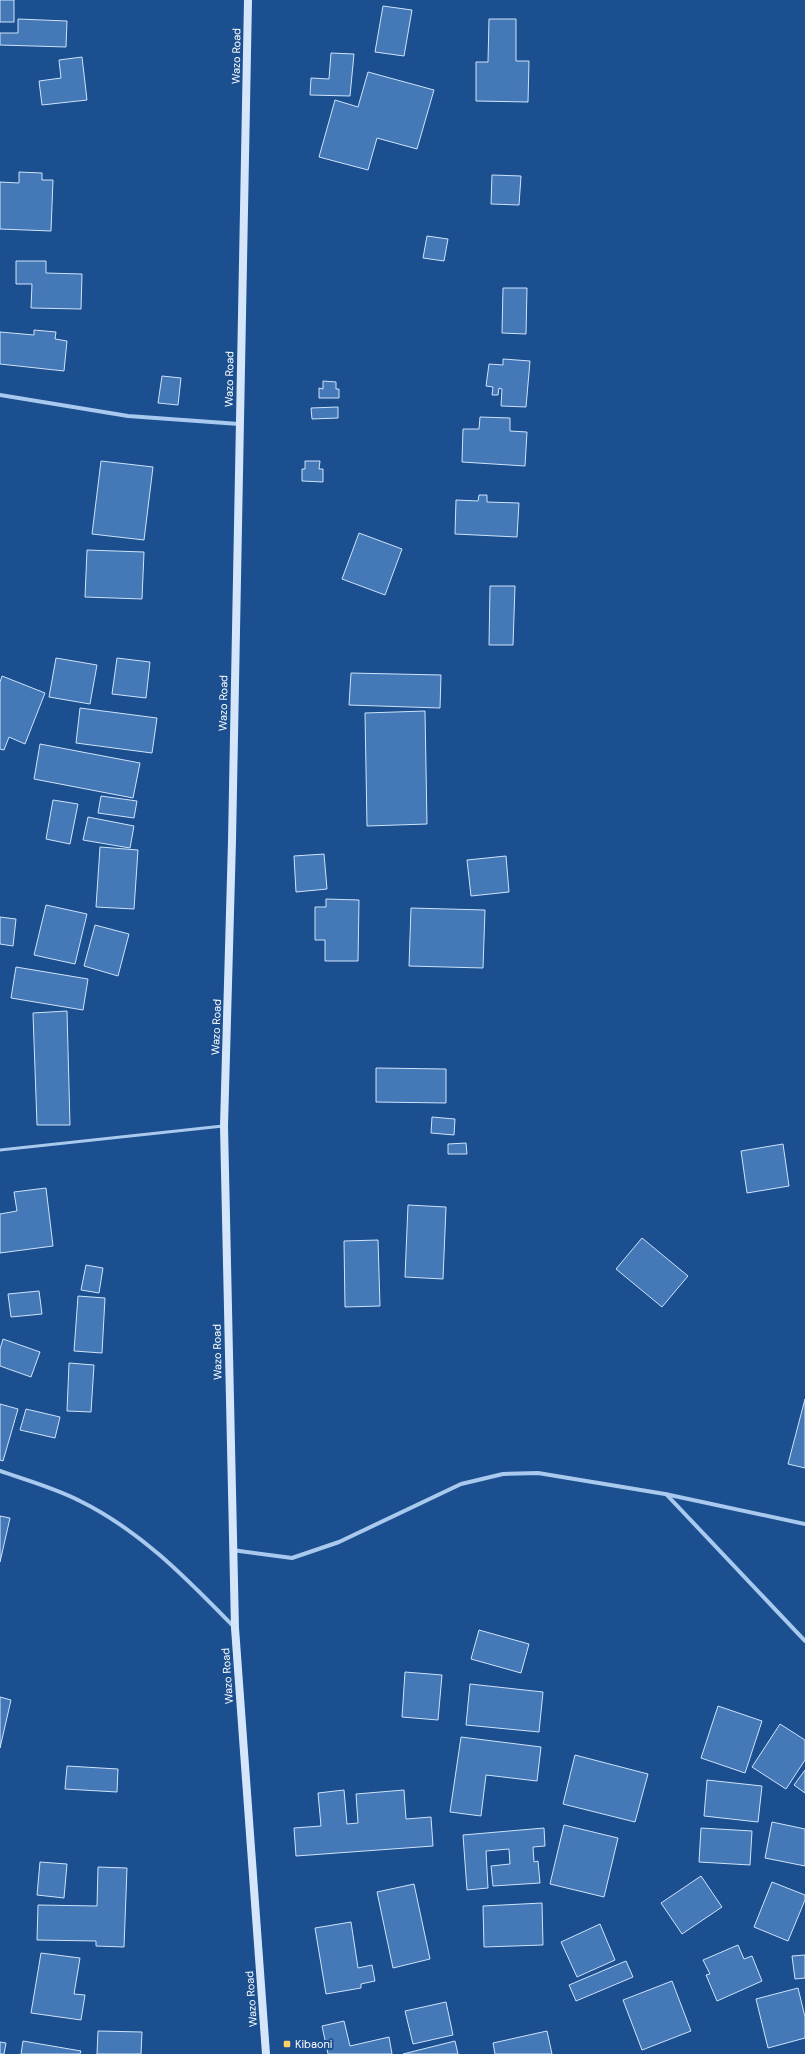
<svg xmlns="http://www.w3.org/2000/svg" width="805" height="2054" font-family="'DM Sans',sans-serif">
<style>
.building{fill:#4478b7;stroke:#cfe3fa}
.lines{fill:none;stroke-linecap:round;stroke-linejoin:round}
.lane{stroke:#a9c9ee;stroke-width:3}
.street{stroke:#a9c9ee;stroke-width:4}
.secondary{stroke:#d6e6fa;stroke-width:8}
.poi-dot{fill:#ffd166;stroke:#1b4f8f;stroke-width:1.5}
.labels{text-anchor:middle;stroke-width:4;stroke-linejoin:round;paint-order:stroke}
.street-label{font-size:11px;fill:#fff;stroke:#1b4f8f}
.poi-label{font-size:11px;fill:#fff;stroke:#1b4f8f;text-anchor:start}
</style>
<rect width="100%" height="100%" fill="#1b4f8f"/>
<g class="building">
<rect x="0" y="0" width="14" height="22"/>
<path d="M 383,6 L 412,10 L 404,56 L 375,52 Z"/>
<path d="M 18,19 L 67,21 L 66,47 L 0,45 L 0,33 L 18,33 Z"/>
<path d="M 489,19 L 516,19 L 516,61 L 529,61 L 528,102 L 476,101 L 476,62 L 488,62 Z"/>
<path d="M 331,53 L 354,54 L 350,96 L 310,95 L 311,78 L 329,79 Z"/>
<path d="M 82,57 L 87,100 L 42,105 L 39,81 L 61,78 L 59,60 Z"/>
<path d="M 368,72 L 434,90 L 417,149 L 377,138 L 368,170 L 319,157 L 335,100 L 358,107 Z"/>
<path d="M 19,172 L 42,173 L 42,180 L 53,180 L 51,231 L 0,229 L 0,182 L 19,183 Z"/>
<path d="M 492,175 L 521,176 L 519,205 L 491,204 Z"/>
<path d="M 427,236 L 448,239 L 444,261 L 423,258 Z"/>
<path d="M 16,261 L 46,261 L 46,273 L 82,274 L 81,309 L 31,308 L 32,284 L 16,284 Z"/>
<path d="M 503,288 L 527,288 L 526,334 L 502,333 Z"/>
<path d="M 34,330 L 56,332 L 55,339 L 67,341 L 64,371 L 0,364 L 0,332 L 34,335 Z"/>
<path d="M 503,359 L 530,361 L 526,407 L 501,406 L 502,389 L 499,388 L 498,395 L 492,395 L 493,387 L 486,386 L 489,364 L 503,365 Z"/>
<path d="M 162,376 L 181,378 L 178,405 L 158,403 Z"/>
<path d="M 323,381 L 336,382 L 336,389 L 339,389 L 339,398 L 319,398 L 319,388 L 323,389 Z"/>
<path d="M 338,407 L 338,418 L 312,419 L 311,408 Z"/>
<path d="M 480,417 L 510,418 L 510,431 L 527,432 L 525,466 L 462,462 L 463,429 L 479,429 Z"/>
<path d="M 101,461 L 153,467 L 144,540 L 92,534 Z"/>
<path d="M 305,461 L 320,461 L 319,469 L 323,469 L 323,482 L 302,481 L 302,469 L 305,469 Z"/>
<path d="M 479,495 L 487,495 L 487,502 L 519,503 L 517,537 L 455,534 L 456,500 L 478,501 Z"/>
<path d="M 359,533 L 402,549 L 385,595 L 342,579 Z"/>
<path d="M 87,550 L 144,552 L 142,599 L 85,597 Z"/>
<path d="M 490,586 L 515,586 L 513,645 L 489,645 Z"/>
<path d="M 56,658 L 97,665 L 90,704 L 49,697 Z"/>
<path d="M 117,658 L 150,662 L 146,698 L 112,694 Z"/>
<path d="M 351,673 L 441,675 L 440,708 L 349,705 Z"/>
<path d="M 2,676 L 45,693 L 25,744 L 9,737 L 4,750 L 0,749 L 0,682 Z"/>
<path d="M 80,708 L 157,718 L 152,753 L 76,743 Z"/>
<path d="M 425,711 L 427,824 L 367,826 L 365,713 Z"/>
<path d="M 40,744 L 140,763 L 133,798 L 34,779 Z"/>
<path d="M 101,796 L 137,801 L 134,818 L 98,813 Z"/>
<path d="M 53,800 L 78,804 L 70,844 L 46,839 Z"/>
<path d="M 88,817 L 134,826 L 130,848 L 83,840 Z"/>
<path d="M 100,847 L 138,850 L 134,909 L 96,907 Z"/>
<path d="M 324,854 L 327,889 L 296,892 L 294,856 Z"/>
<path d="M 506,856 L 509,892 L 471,896 L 467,860 Z"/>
<path d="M 326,899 L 359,900 L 358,961 L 325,961 L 325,940 L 315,940 L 315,907 L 326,907 Z"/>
<path d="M 46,905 L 87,914 L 75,964 L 34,955 Z"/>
<path d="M 411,908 L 485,910 L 483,968 L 409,966 Z"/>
<path d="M 0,917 L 16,919 L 13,946 L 0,944 Z"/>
<path d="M 95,925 L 129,934 L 118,976 L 84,966 Z"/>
<path d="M 16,967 L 88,979 L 83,1010 L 11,998 Z"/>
<path d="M 67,1011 L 70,1125 L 37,1125 L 33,1013 Z"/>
<path d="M 376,1068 L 446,1069 L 446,1103 L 376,1102 Z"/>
<path d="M 432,1117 L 455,1119 L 454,1135 L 431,1133 Z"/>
<path d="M 466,1143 L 467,1154 L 448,1154 L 448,1144 Z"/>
<path d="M 783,1144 L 789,1186 L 747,1193 L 741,1151 Z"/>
<path d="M 46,1188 L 53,1246 L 0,1253 L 0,1214 L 17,1211 L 14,1192 Z"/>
<path d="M 408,1205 L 446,1207 L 443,1279 L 405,1277 Z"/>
<path d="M 642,1238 L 688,1276 L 662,1307 L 616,1269 Z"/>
<path d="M 378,1240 L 380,1306 L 345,1307 L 344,1241 Z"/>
<path d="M 86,1265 L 103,1268 L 99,1293 L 81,1290 Z"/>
<path d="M 39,1291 L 42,1314 L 11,1317 L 8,1294 Z"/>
<path d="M 78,1296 L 105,1298 L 102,1353 L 74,1351 Z"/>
<path d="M 3,1339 L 40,1352 L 31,1377 L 0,1366 L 0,1349 Z"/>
<path d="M 69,1363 L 94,1365 L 91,1412 L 67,1411 Z"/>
<path d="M 805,1399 L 805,1468 L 788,1464 Z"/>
<path d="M 0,1404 L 18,1409 L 3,1461 L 0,1460 Z"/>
<path d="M 26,1409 L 60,1417 L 55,1438 L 20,1430 Z"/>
<path d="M 0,1516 L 10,1518 L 0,1562 Z"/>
<path d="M 479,1630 L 529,1644 L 521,1673 L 471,1659 Z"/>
<path d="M 405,1672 L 442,1675 L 438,1720 L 402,1717 Z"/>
<path d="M 470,1684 L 543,1692 L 539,1732 L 466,1725 Z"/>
<path d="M 0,1697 L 11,1700 L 0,1748 Z"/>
<path d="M 718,1706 L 762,1721 L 745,1773 L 701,1758 Z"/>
<path d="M 780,1724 L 805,1740 L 805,1760 L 786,1789 L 752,1767 Z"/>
<path d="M 461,1737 L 541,1747 L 537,1781 L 486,1775 L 481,1816 L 450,1812 Z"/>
<path d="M 575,1755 L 648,1774 L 635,1822 L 563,1804 Z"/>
<path d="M 67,1766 L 118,1769 L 117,1792 L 65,1789 Z"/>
<path d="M 805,1770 L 805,1793 L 794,1785 Z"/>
<path d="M 707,1780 L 762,1786 L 758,1822 L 704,1816 Z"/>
<path d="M 344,1790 L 347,1824 L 358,1823 L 356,1794 L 404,1790 L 406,1819 L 431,1817 L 433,1846 L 296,1856 L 294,1828 L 321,1826 L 318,1793 Z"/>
<path d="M 772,1822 L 805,1829 L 805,1866 L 765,1858 Z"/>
<path d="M 564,1825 L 618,1838 L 604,1897 L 550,1884 Z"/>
<path d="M 544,1828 L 545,1846 L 533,1847 L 534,1862 L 538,1861 L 540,1883 L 493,1886 L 491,1866 L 510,1864 L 509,1849 L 486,1851 L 488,1888 L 467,1890 L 463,1835 Z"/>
<path d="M 701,1828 L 752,1831 L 750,1865 L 699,1862 Z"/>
<path d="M 40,1862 L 67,1864 L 64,1898 L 37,1895 Z"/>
<path d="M 98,1867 L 127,1868 L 124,1947 L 96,1946 L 96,1941 L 37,1940 L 38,1905 L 97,1906 Z"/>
<path d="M 701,1876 L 722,1907 L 682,1934 L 661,1903 Z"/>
<path d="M 772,1882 L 805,1895 L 805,1900 L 788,1941 L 754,1927 Z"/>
<path d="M 414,1884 L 430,1959 L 393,1968 L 377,1892 Z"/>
<path d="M 542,1903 L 543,1945 L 484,1947 L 483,1906 Z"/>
<path d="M 351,1922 L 358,1968 L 372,1965 L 375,1981 L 361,1984 L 361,1988 L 326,1994 L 315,1928 Z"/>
<path d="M 600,1924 L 615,1960 L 577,1977 L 561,1942 Z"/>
<path d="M 738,1945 L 744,1959 L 752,1956 L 762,1981 L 717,2001 L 706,1975 L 710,1974 L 703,1960 Z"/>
<path d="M 41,1953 L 80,1958 L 74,1994 L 85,1995 L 81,2020 L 31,2013 Z"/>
<path d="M 805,1955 L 805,1978 L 795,1979 L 792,1956 Z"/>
<path d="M 626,1961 L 633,1977 L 576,2001 L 569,1985 Z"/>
<path d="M 672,1981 L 691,2031 L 642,2050 L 623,2000 Z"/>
<path d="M 798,1988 L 805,2017 L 805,2038 L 768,2048 L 756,1999 Z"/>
<path d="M 446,2002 L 453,2035 L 413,2044 L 405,2011 Z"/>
<path d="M 344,2021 L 350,2046 L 389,2037 L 392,2054 L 328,2054 L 322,2026 Z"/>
<path d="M 98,2031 L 142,2032 L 141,2054 L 97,2054 Z"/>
<path d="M 547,2031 L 552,2054 L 495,2054 L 493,2043 Z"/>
<path d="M 23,2041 L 81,2051 L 80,2054 L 21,2054 Z"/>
<path d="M 455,2041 L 458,2054 L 403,2054 Z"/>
<path d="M 0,2042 L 6,2043 L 4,2054 L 0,2054 Z"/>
</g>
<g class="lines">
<path class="lane" d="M 0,1150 L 223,1126"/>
<g class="street">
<path d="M 0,395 L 128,416 L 239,424"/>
<path d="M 0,1471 C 26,1480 55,1488 80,1501 C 141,1531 187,1579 234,1627"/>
<path d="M 666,1494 L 805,1641"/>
<path d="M 232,1550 L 292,1558 L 339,1542 L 461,1484 L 503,1474 L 538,1473 L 665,1494 L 805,1524"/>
</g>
<path class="secondary" d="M 248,0 L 232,841 L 224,1126 L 235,1628 L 266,2054"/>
</g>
<rect class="poi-dot" x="283" y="2040" width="8" height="8" rx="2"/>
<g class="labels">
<g class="street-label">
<text transform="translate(236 56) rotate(-89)" y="4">Wazo Road</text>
<text transform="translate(229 379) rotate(-89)" y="4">Wazo Road</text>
<text transform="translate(223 703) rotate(-89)" y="4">Wazo Road</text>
<text transform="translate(216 1027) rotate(-88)" y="4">Wazo Road</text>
<text transform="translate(217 1352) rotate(-91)" y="4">Wazo Road</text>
<text transform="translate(227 1676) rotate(-94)" y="4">Wazo Road</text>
<text transform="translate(251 1999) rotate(-94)" y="4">Wazo Road</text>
</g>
<g class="poi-label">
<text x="295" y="2048">Kibaoni</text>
</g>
</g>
</svg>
